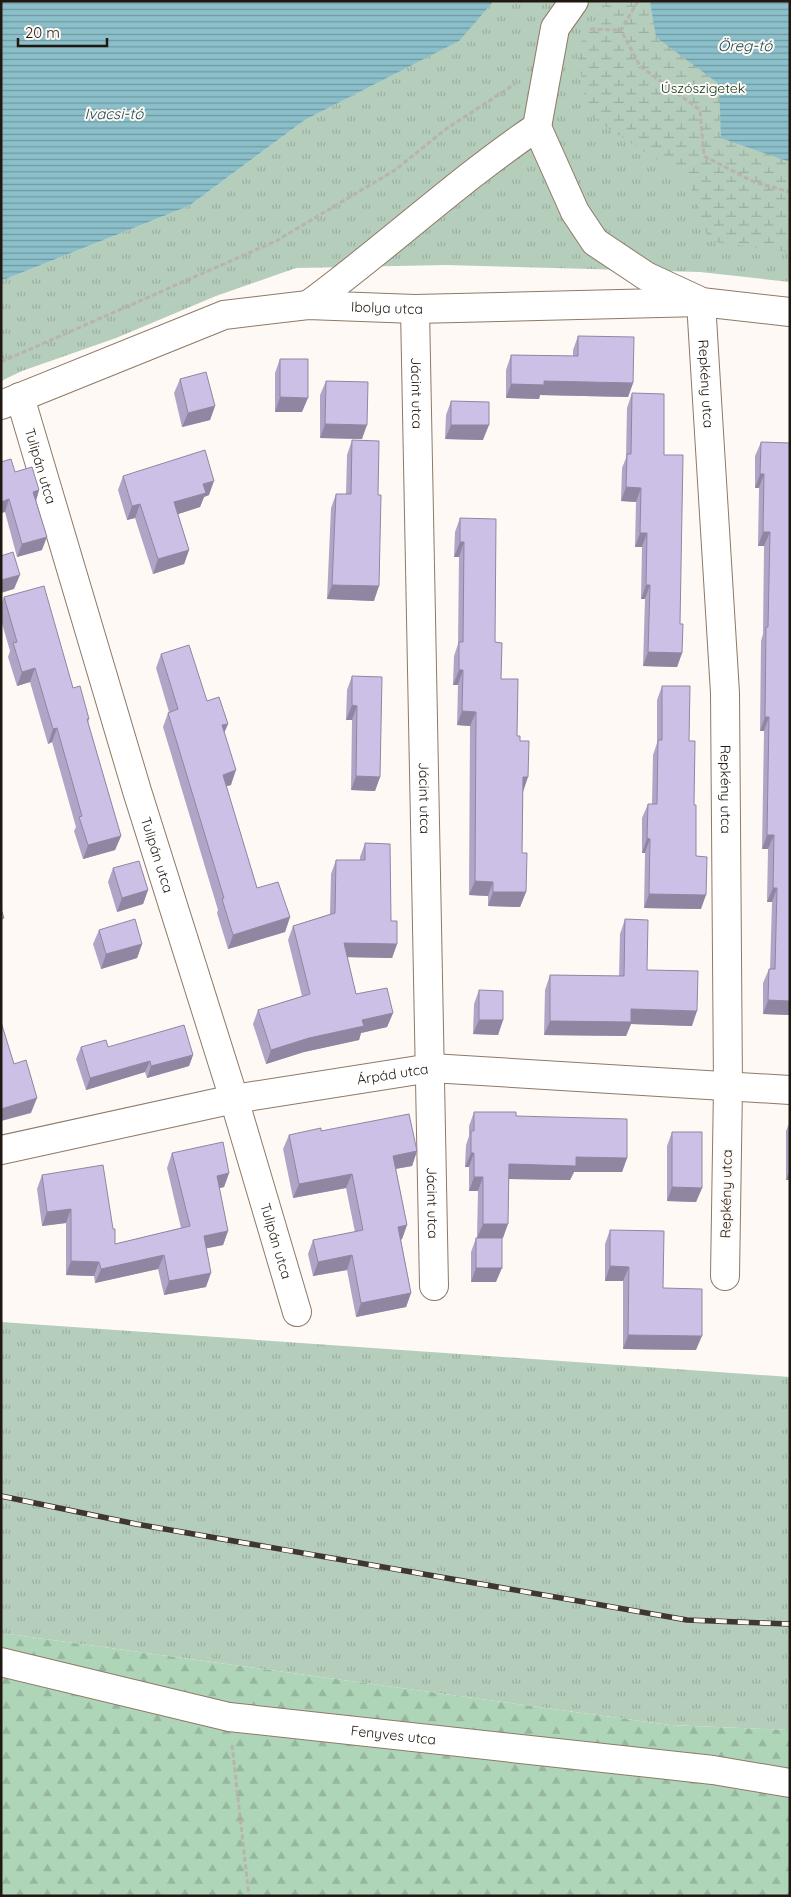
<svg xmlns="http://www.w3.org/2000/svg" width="791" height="1897" font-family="Quicksand,sans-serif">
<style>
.grass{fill:url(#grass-tufts)}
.forest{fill:url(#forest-firs)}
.wetland{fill:url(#wetland-marsh)}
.water{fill:url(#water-rules)}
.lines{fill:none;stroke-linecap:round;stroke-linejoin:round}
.street-casing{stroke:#8e7966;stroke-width:30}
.secondary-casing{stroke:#8e7966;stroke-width:30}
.path{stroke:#b9b3ae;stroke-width:3;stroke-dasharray:5 2.5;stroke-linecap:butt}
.street{stroke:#fff;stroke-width:28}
.secondary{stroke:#fff;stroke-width:28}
.rail-casing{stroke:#3e362f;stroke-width:5.5}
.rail{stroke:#fef9f5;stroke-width:4;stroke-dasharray:11;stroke-linecap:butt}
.wall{fill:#b0a5c7}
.shaded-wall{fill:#9086a2}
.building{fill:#cdc0e7;stroke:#9086a2}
.labels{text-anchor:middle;stroke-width:4;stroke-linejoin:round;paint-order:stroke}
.park-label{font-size:14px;fill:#043318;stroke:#fef9f5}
.street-label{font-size:14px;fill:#211911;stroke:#fef9f5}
.water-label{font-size:15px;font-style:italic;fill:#1b4a52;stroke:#fef9f5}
</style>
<defs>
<pattern id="grass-tufts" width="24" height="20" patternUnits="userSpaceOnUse" patternTransform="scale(1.25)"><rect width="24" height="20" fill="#b5cdbb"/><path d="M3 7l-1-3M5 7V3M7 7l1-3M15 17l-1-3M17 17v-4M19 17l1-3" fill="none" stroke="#9bafa0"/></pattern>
<pattern id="forest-firs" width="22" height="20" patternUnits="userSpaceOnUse" patternTransform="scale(1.25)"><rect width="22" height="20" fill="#afd5b9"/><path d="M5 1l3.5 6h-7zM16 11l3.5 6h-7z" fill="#96b69e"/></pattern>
<pattern id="wetland-marsh" width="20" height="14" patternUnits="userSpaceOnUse" patternTransform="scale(1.25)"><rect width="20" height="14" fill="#b5cdbb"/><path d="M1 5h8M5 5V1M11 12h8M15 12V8" fill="none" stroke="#9bafa0"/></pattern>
<pattern id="water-rules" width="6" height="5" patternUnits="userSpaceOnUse" patternTransform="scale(1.25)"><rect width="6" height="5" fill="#8bbfc9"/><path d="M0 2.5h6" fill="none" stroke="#719aa2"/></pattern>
</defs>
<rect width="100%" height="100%" fill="#fef9f5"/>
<g class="grass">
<path d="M 494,1 L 650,1 L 790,162 L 790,282 L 700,272 L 446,265 L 296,268 L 216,296 L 116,338 L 22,371 L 1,381 L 1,281 L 189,206 L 305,120 L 458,41 Z"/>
<path d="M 1,1322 L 790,1377 L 790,1730 L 670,1725 L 1,1633 Z"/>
</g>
<path class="forest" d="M 1,1633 L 670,1725 L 790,1730 L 790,1896 L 1,1896 Z"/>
<path class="wetland" d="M 607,1 L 790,1 L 790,252 L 709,241 L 689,181 L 588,115 L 577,49 Z"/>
<g class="water">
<path d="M 1,1 L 494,1 L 459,41 L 305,120 L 189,206 L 1,281 Z"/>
<path d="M 650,1 L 790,1 L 790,162 L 721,138 L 719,84 L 656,37 Z"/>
</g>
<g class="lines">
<g class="street-casing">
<g id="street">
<path d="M 537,127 L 575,212 L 595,242 L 646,276 L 698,300"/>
<path id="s1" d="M 701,302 L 725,693 L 728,1087 L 725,1276"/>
<path d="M 308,305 C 386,248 457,181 537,127 L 555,28 L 574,1"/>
<path id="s2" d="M 415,309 L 434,1286"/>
<path id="s3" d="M 20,397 L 137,791 L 234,1099 L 297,1312"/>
<path id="s4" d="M 1,405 L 224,315 L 308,305 L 415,309 L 701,302 L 790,312"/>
<path id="s5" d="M 1,1662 L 229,1717 L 713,1770 L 790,1783"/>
</g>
</g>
<g class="secondary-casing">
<g id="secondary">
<path id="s6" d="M 1,1150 L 234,1099 L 431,1068 L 790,1090"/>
</g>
</g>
<g class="path">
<path d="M 638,1 L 621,30 L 640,66 L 700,110 L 704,156 L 754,182 L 790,192"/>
<path d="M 590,29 L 621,30"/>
<path d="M 1,362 L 276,241 L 395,170 L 446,129 L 515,84"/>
<path d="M 232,1745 L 249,1896"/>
</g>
<use href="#street" class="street"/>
<use href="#secondary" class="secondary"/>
<g class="rail-casing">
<path id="rail" d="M 1,1496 L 136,1524 L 687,1620 L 790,1624"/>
</g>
<use href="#rail" class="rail"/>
</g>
<g class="wall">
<path d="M 578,336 L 633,383 L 628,397 L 540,395 L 539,399 L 506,398 L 506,370 L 511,355 L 573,356 L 573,350 Z"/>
<path d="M 280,359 L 302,412 L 275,412 L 275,373 Z"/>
<path d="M 180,379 L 215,406 L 210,420 L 182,427 L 174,393 Z"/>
<path d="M 326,381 L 362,439 L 320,438 L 320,395 Z"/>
<path d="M 632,393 L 664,455 L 682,653 L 677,667 L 643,666 L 645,599 L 641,599 L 642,547 L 635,547 L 636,502 L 621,501 L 622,468 L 626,458 L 627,408 Z"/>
<path d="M 451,401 L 483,440 L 445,439 L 446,415 Z"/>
<path d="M 352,440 L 378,495 L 374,601 L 327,599 L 331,508 L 336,494 L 346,494 L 347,455 Z"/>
<path d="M 761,442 L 790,443 L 790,1015 L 763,1014 L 763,983 L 769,969 L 770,969 L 772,902 L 767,902 L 768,849 L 762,849 L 764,731 L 760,731 L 761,641 L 763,634 L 764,546 L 758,546 L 759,488 L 755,488 L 755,456 Z"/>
<path d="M 1,462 L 39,490 L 36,501 L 42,550 L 17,557 L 5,512 L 1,513 Z"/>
<path d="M 123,476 L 209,495 L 204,497 L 200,507 L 178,514 L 189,550 L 184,564 L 153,574 L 135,518 L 127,520 L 118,490 Z"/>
<path d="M 460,518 L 495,642 L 501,679 L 517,736 L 523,792 L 522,853 L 526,892 L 520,907 L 488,906 L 488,896 L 469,895 L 470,726 L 457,725 L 458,685 L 453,685 L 454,656 L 458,644 L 459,557 L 454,557 L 455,532 Z"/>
<path d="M 4,597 L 73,688 L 89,719 L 88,723 L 121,836 L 115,850 L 83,859 L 74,831 L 76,827 L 52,742 L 48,744 L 30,682 L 17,686 L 8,657 L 10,651 L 1,620 L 1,604 Z"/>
<path d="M 161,654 L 228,724 L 224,732 L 231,785 L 226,786 L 257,888 L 290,917 L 285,932 L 228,949 L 217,913 L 218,910 L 163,727 L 168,713 L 169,712 L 156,668 Z"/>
<path d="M 352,676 L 380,777 L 375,791 L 351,790 L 352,720 L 346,720 L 347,690 Z"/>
<path d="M 662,686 L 689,741 L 694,805 L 696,856 L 701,909 L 644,908 L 645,853 L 642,853 L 642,818 L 648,804 L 652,804 L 653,755 L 657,743 L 657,700 Z"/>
<path d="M 365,843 L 391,921 L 397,944 L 392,958 L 347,957 L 356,994 L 393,1013 L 387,1027 L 361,1033 L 359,1040 L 304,1052 L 266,1064 L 253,1024 L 258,1010 L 302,996 L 288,940 L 293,926 L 330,914 L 331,874 L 336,860 L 360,860 L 360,857 Z"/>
<path d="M 113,868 L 148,890 L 143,904 L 117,912 L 108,882 Z"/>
<path d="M 625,919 L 647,970 L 692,1026 L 631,1024 L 626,1036 L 544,1035 L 545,990 L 550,975 L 619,976 L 620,934 Z"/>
<path d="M 99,930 L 142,944 L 137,958 L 101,969 L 93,944 Z"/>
<path d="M 479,990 L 503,1020 L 498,1035 L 473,1034 L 474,1004 Z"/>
<path d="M 81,1047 L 108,1047 L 193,1055 L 189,1066 L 147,1078 L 145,1072 L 86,1090 L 76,1059 Z"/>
<path d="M 474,1112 L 516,1116 L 627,1158 L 622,1172 L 574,1172 L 570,1180 L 509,1179 L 503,1238 L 502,1238 L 496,1282 L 471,1282 L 471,1252 L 476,1238 L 477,1238 L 478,1191 L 469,1191 L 469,1167 L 465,1167 L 466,1145 L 469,1136 L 469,1126 Z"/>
<path d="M 790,1121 L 790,1180 L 786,1180 L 786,1131 Z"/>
<path d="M 321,1131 L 417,1151 L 412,1166 L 396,1169 L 407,1225 L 402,1239 L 401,1240 L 411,1293 L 406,1307 L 356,1317 L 347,1270 L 313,1276 L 308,1254 L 313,1240 L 355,1232 L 346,1188 L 293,1198 L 283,1149 L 289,1135 Z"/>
<path d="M 672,1132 L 702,1188 L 696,1202 L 667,1201 L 667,1146 Z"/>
<path d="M 172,1153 L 229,1173 L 224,1187 L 219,1188 L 228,1231 L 223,1245 L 206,1248 L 206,1287 L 164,1295 L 158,1269 L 95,1283 L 94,1276 L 66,1275 L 66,1223 L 42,1226 L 37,1189 L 42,1175 L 115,1244 L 181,1228 L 167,1168 Z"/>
<path d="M 610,1230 L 663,1288 L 696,1350 L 623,1349 L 623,1281 L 605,1281 L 605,1244 Z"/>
</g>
<g class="shaded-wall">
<path d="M 544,381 L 633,383 L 628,397 L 540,395 L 539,399 L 506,398 L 511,384 Z"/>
<path d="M 280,397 L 308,398 L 302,412 L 275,412 Z"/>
<path d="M 215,406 L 210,420 L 182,427 L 188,413 Z"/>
<path d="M 325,424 L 367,425 L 362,439 L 320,438 Z"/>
<path d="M 451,425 L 489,425 L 483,440 L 445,439 Z"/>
<path d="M 760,474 L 764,474 L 759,488 L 755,488 Z"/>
<path d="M 214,481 L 209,495 L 204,497 L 200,507 L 169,517 L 174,502 L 203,484 Z"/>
<path d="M 626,487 L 641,488 L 636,502 L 621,501 Z"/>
<path d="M 39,490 L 35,504 L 33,492 Z"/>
<path d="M 9,499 L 5,512 L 1,513 L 1,502 Z"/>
<path d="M 140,504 L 135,518 L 127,520 L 132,506 Z"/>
<path d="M 763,532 L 770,532 L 764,546 L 758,546 Z"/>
<path d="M 640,533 L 647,533 L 642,547 L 635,547 Z"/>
<path d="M 47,537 L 42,550 L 17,557 L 22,544 Z"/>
<path d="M 460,542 L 464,542 L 459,557 L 454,557 Z"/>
<path d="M 189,550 L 184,564 L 153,574 L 158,559 Z"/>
<path d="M 20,575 L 14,589 L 1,593 L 1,580 Z"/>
<path d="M 332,585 L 379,586 L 374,601 L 327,599 Z"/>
<path d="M 646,585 L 650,585 L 645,599 L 641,599 Z"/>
<path d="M 648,652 L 682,653 L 677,667 L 643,666 Z"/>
<path d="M 35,668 L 30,682 L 17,686 L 22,672 Z"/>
<path d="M 459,670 L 463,670 L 458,685 L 453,685 Z"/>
<path d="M 352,705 L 357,706 L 352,720 L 346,720 Z"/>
<path d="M 462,711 L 476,712 L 470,726 L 457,725 Z"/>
<path d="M 765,717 L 769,717 L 764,731 L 760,731 Z"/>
<path d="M 228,724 L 222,738 L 222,725 Z"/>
<path d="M 57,728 L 52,742 L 48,744 L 53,729 Z"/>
<path d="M 236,770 L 231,785 L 218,789 L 223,775 Z"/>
<path d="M 356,776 L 380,777 L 375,791 L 351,790 Z"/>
<path d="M 523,777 L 528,777 L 523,792 L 518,792 Z"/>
<path d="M 767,835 L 774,835 L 768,849 L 762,849 Z"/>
<path d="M 121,836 L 115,850 L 83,859 L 88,845 Z"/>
<path d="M 647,838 L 650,839 L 645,853 L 642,853 Z"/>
<path d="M 475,881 L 493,882 L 488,896 L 469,895 Z"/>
<path d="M 773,888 L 777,888 L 772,902 L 767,902 Z"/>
<path d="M 148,890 L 143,904 L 117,912 L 122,898 Z"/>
<path d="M 493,892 L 526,892 L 520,907 L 488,906 Z"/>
<path d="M 649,894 L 706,895 L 701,909 L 644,908 Z"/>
<path d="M 290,917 L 285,932 L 228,949 L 233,935 Z"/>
<path d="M 344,943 L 397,944 L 392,958 L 338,957 Z"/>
<path d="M 142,944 L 137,958 L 101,969 L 106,954 Z"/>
<path d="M 768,1000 L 790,1001 L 790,1015 L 763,1014 Z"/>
<path d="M 631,1009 L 697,1011 L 692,1026 L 631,1024 L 626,1036 L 544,1035 L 550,1021 Z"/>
<path d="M 393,1013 L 387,1027 L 361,1033 L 359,1040 L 304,1052 L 266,1064 L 271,1050 L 362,1020 Z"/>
<path d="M 479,1020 L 503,1020 L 498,1035 L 473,1034 Z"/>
<path d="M 193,1055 L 189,1066 L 147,1078 L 151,1066 Z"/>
<path d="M 150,1061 L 145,1072 L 86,1090 L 90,1078 Z"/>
<path d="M 37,1098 L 31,1113 L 1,1121 L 1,1109 Z"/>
<path d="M 417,1151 L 412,1166 L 388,1170 L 393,1156 Z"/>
<path d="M 471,1153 L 474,1153 L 469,1167 L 465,1167 Z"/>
<path d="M 576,1157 L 627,1158 L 622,1172 L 574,1172 L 570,1180 L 504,1179 L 509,1164 Z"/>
<path d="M 790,1169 L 790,1180 L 786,1180 Z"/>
<path d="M 229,1173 L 224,1187 L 212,1190 L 217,1176 Z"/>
<path d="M 352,1174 L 346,1188 L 293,1198 L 299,1184 Z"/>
<path d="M 474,1177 L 483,1177 L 478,1191 L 469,1191 Z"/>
<path d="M 672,1187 L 702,1188 L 696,1202 L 667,1201 Z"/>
<path d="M 71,1209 L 66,1223 L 42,1226 L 47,1212 Z"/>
<path d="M 483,1224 L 508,1224 L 503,1238 L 477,1238 Z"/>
<path d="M 407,1225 L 402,1239 L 393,1241 L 398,1227 Z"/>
<path d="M 228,1231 L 223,1245 L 199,1250 L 204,1236 Z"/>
<path d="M 164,1255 L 158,1269 L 95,1283 L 101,1269 Z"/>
<path d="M 352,1255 L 347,1270 L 313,1276 L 318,1262 Z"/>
<path d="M 71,1261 L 99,1262 L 94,1276 L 66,1275 Z"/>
<path d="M 610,1266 L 629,1267 L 623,1281 L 605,1281 Z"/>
<path d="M 476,1268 L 502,1268 L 496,1282 L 471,1282 Z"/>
<path d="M 211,1273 L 206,1287 L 164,1295 L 169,1281 Z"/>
<path d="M 411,1293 L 406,1307 L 356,1317 L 361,1303 Z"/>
<path d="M 628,1335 L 702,1336 L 696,1350 L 623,1349 Z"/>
</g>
<g class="building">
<path d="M 578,336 L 634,337 L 633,383 L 544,381 L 544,385 L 511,384 L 511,355 L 578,356 Z"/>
<path d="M 280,359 L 308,359 L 308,398 L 280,397 Z"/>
<path d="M 206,372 L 215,406 L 188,413 L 180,379 Z"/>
<path d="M 326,381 L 368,382 L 367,425 L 325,424 Z"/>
<path d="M 632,393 L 664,394 L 664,455 L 683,455 L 680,624 L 683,624 L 682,653 L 648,652 L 650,585 L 646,585 L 647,533 L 640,533 L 641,488 L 626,487 L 627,454 L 631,454 Z"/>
<path d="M 451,401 L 489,402 L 489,425 L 451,425 Z"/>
<path d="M 352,440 L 379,441 L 378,495 L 381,495 L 379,586 L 332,585 L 336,494 L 351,494 Z"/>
<path d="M 761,442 L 790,443 L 790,1001 L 768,1000 L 769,969 L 775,969 L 777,888 L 773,888 L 774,835 L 767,835 L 769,717 L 765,717 L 766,627 L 768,627 L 770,532 L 763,532 L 764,474 L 760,474 Z"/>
<path d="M 205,450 L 214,481 L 203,484 L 206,493 L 174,502 L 189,550 L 158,559 L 140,504 L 132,506 L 123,476 Z"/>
<path d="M 11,459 L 15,472 L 32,467 L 39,490 L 33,492 L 47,537 L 22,544 L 9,499 L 1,502 L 1,462 Z"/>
<path d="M 460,518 L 496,519 L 495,642 L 502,643 L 501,679 L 518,679 L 517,736 L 520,736 L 520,741 L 529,741 L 528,777 L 523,777 L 522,853 L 527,853 L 526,892 L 493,892 L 493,882 L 475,881 L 476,712 L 462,711 L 463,670 L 459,670 L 459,642 L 463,642 L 464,542 L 460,542 Z"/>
<path d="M 13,552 L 20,575 L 1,580 L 1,556 Z"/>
<path d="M 44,586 L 73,688 L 80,686 L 89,719 L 87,719 L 121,836 L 88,845 L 79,817 L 82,816 L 57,728 L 53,729 L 35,668 L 22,672 L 13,643 L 17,642 L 4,597 Z"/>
<path d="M 189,645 L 207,701 L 219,697 L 228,724 L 222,725 L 236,770 L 223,775 L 257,888 L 278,882 L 290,917 L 233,935 L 222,899 L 224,898 L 168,713 L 178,709 L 161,654 Z"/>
<path d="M 352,676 L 382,677 L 380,777 L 356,776 L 357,706 L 352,705 Z"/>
<path d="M 662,686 L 690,686 L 689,741 L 695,741 L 694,805 L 696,805 L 696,856 L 707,857 L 706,895 L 649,894 L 650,839 L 647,838 L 648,804 L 657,804 L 658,740 L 662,740 Z"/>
<path d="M 365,843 L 390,844 L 391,921 L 397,921 L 397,944 L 344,943 L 356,994 L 387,988 L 393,1013 L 362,1020 L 364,1026 L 309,1038 L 271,1050 L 258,1010 L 310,994 L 293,926 L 335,913 L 336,860 L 365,860 Z"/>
<path d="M 139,861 L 148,890 L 122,898 L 113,868 Z"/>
<path d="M 1,909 L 4,918 L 1,919 Z"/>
<path d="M 135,919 L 142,944 L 106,954 L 99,930 Z"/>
<path d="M 625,919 L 648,920 L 647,970 L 698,971 L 697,1011 L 631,1009 L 631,1022 L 550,1021 L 550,975 L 624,976 Z"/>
<path d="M 479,990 L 503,991 L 503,1020 L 479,1020 Z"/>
<path d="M 1,1022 L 14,1064 L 26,1060 L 37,1098 L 1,1109 Z"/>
<path d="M 184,1025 L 193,1055 L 151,1066 L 150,1061 L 90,1078 L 81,1047 L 106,1040 L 108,1047 Z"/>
<path d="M 474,1112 L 516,1112 L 516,1116 L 627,1119 L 627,1158 L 576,1157 L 576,1166 L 509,1164 L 508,1224 L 483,1224 L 483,1177 L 474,1177 L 474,1153 L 471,1153 L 471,1131 L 474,1131 Z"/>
<path d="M 409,1114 L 417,1151 L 393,1156 L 407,1225 L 398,1227 L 411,1293 L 361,1303 L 352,1255 L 318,1262 L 313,1240 L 363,1230 L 352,1174 L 299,1184 L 289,1135 L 321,1128 L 321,1131 Z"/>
<path d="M 672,1132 L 702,1132 L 702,1188 L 672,1187 Z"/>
<path d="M 223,1142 L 229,1173 L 217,1176 L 228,1231 L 204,1236 L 211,1273 L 169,1281 L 164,1255 L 101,1269 L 99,1262 L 71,1261 L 71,1209 L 47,1212 L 42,1175 L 103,1165 L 113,1229 L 115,1229 L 115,1244 L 190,1226 L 172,1153 Z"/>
<path d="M 610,1230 L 664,1231 L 663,1288 L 702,1289 L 702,1336 L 628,1335 L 629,1267 L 610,1266 Z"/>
<rect x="476" y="1238" width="26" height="30"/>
</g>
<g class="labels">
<g class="park-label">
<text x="703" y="93">Úszószigetek</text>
</g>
<g class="street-label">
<text dy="5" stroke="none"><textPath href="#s4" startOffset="404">Ibolya utca</textPath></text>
<text dy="5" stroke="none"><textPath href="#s1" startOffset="82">Repkény utca</textPath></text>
<text dy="5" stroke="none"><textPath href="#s2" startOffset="84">Jácint utca</textPath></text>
<text dy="5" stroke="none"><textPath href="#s3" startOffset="72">Tulipán utca</textPath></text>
<text dy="5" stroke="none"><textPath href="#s1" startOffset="488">Repkény utca</textPath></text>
<text dy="5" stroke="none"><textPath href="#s2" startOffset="489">Jácint utca</textPath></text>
<text dy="5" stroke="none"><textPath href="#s3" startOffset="478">Tulipán utca</textPath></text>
<text dy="5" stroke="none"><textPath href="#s6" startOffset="399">Árpád utca</textPath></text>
<text transform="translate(726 1194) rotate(-89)" y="5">Repkény utca</text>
<text dy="5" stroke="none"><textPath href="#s2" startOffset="894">Jácint utca</textPath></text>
<text dy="5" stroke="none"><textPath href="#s3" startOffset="882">Tulipán utca</textPath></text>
<text dy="5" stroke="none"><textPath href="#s5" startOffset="400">Fenyves utca</textPath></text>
</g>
<g class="water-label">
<text x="745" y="51">Öreg-tó</text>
<text x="114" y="119">Ivacsi-tó</text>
</g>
</g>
<rect width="791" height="1897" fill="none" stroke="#211911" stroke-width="5"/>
<path d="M18 38v8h89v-8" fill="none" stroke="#211911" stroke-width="2.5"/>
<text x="25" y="38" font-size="15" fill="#211911" stroke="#fef9f5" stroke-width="4" paint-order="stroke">20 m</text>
</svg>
